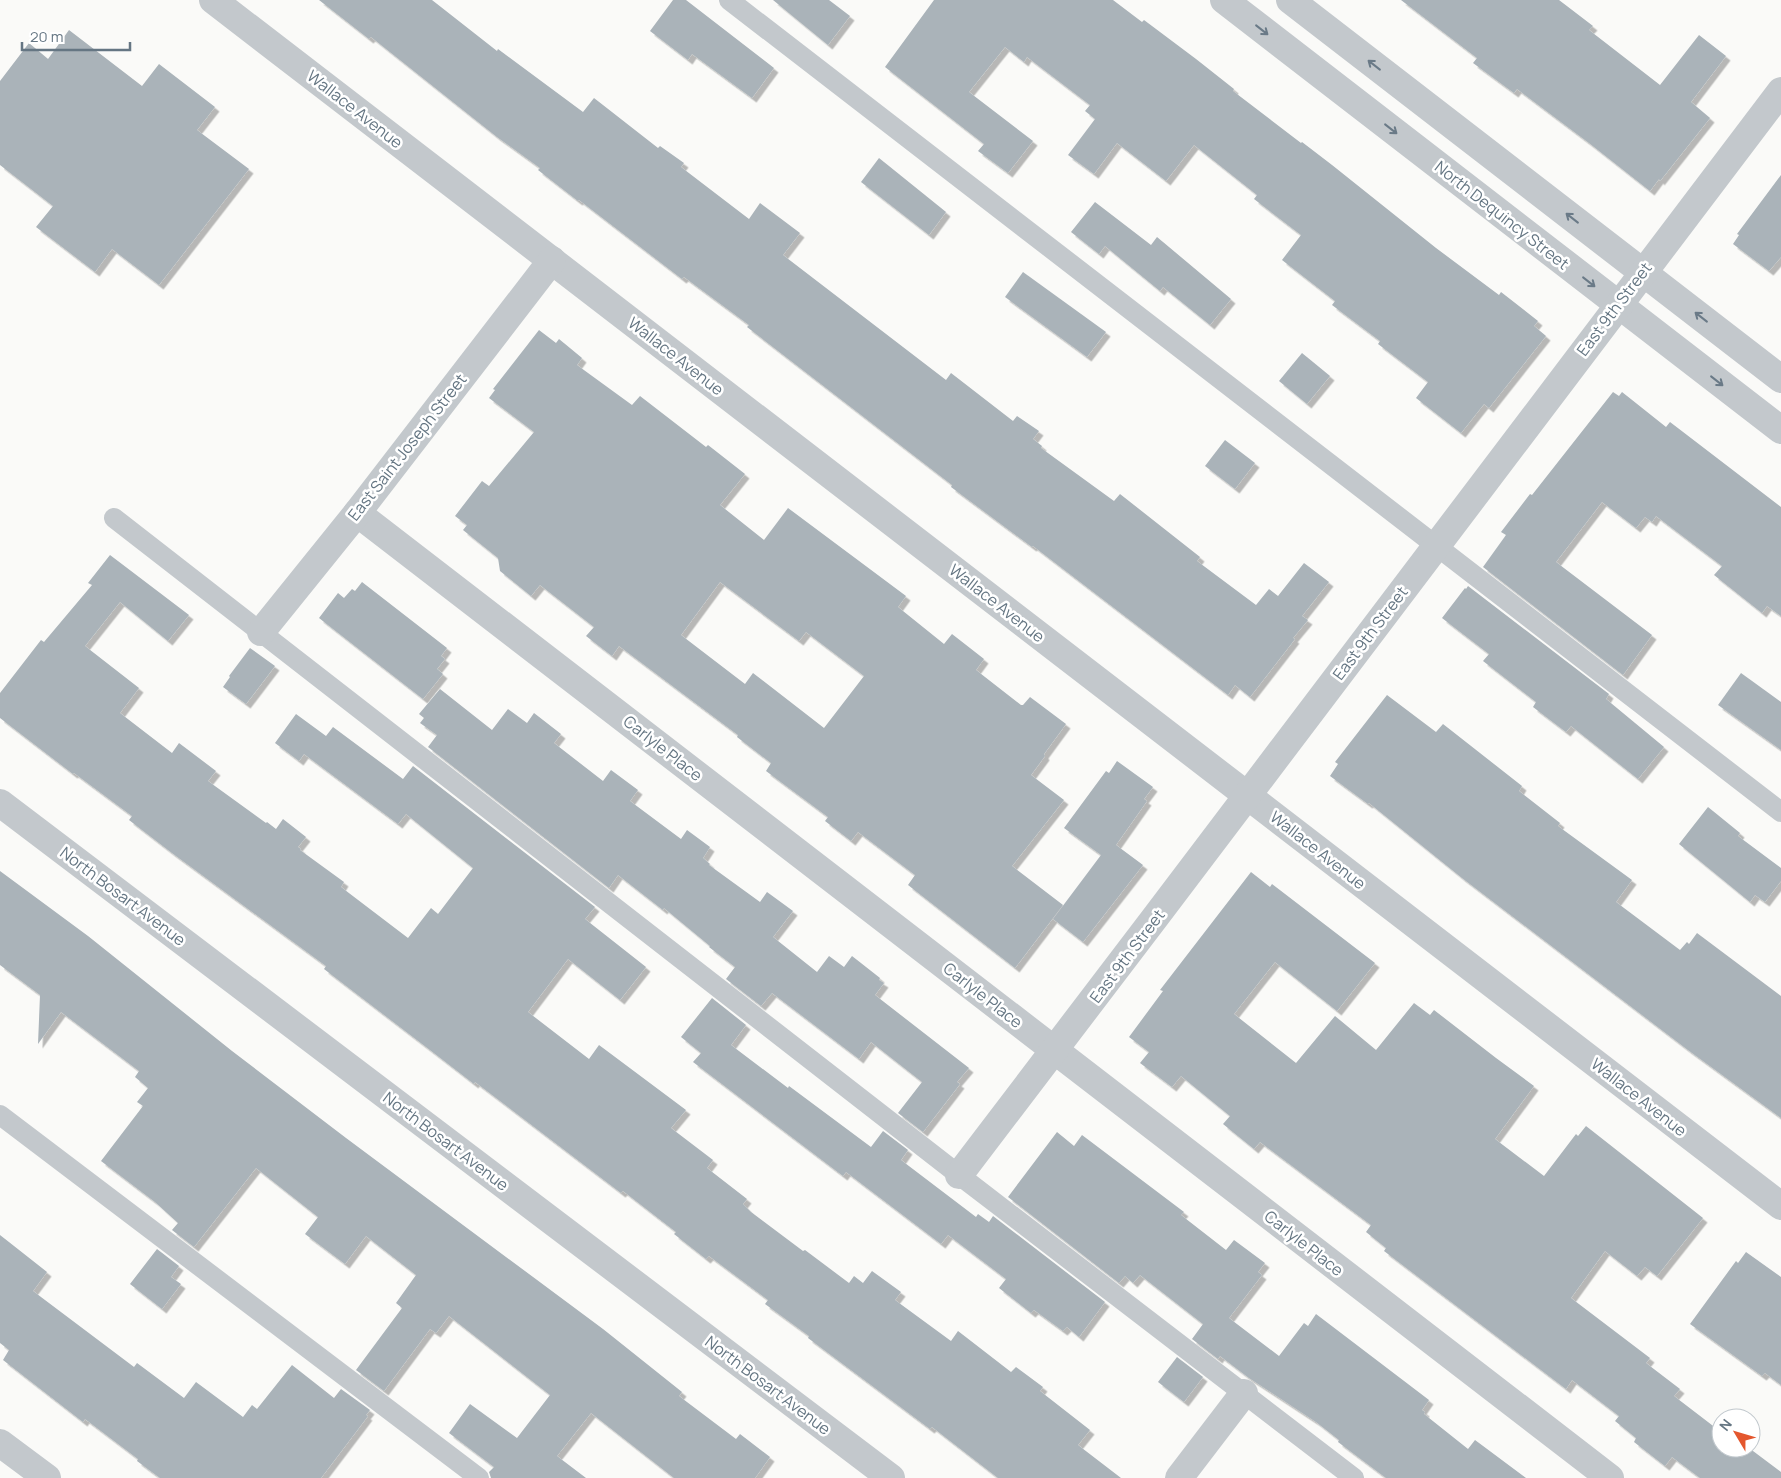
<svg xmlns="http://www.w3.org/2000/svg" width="1781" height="1478" font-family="Manrope,sans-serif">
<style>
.building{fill:#aab3b9;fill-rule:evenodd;filter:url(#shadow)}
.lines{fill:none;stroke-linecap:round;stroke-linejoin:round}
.service{stroke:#c3c8cc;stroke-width:20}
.minor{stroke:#c3c8cc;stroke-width:28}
.tertiary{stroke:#c3c8cc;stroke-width:28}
.oneway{stroke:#6a7a87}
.labels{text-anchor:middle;stroke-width:5;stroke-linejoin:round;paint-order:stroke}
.street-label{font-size:16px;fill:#657683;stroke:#fff}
</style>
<defs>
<filter id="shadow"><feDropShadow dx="4.5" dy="4.5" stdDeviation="0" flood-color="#0004"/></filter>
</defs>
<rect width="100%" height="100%" fill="#fafaf8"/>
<g class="building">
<path d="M 319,0 L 432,0 L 497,51 L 498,49 L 583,112 L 594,98 L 658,148 L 660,146 L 684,163 L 681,167 L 749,219 L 760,203 L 800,233 L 783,255 L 946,380 L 951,373 L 1013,421 L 1017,416 L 1039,431 L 1033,439 L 1042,446 L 1041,448 L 1114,501 L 1120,494 L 1200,557 L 1197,561 L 1256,605 L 1269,589 L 1278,596 L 1304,563 L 1329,582 L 1302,616 L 1308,620 L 1293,638 L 1295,639 L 1250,697 L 1235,685 L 1228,695 L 1033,546 L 1032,547 L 951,487 L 952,485 L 747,327 L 749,325 L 684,277 L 682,279 L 579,200 L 578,201 L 538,170 L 540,168 L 497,137 L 371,37 L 369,39 Z"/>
<path d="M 673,0 L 686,0 L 774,68 L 752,98 L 692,54 L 688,60 L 650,31 Z"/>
<path d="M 773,0 L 829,0 L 850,16 L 828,45 Z"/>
<path d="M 934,0 L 1113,0 L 1142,22 L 1144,20 L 1196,59 L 1234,89 L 1233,91 L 1301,143 L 1302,142 L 1332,165 L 1436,248 L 1499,295 L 1501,292 L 1538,321 L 1534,326 L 1546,336 L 1489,408 L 1484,404 L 1461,433 L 1416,398 L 1428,382 L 1378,344 L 1380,341 L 1332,305 L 1335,301 L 1282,260 L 1301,235 L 1254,199 L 1257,195 L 1194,145 L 1166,181 L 1117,143 L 1094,174 L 1068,155 L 1095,119 L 1085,111 L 1090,105 L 1027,57 L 1024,62 L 1005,47 L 969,92 L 1033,141 L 1008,173 L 978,151 L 984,144 L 885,67 Z"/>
<path d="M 1401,0 L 1559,0 L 1593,26 L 1589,30 L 1660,85 L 1699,35 L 1726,56 L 1691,102 L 1710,118 L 1660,181 L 1659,179 L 1650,191 L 1589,143 L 1517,89 L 1514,93 L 1473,63 L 1477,58 Z"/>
<path d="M 69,30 L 142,86 L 159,64 L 215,107 L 197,130 L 249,169 L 159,285 L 112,249 L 95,272 L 36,227 L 53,206 L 0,165 L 0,81 L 29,43 L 48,59 Z"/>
<path d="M 879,158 L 946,212 L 929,235 L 861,182 Z"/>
<path d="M 1781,175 L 1781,257 L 1769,271 L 1733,244 L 1739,235 L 1737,234 Z"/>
<path d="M 1095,202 L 1151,245 L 1157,237 L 1231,299 L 1210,325 L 1163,287 L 1160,291 L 1105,246 L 1099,254 L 1071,232 Z"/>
<path d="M 1023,272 L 1106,332 L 1087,357 L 1005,297 Z"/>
<path d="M 539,330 L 556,343 L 559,339 L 582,358 L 577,365 L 632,405 L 640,396 L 706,447 L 708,445 L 745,474 L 720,505 L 764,540 L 788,508 L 906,596 L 898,607 L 944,644 L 952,634 L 984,659 L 976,670 L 1021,705 L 1023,705 L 1030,697 L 1066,724 L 1044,754 L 1045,756 L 1031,775 L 1064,800 L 1012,866 L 1063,905 L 1015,968 L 908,885 L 915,875 L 858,832 L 851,841 L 825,821 L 828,817 L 766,771 L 771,763 L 737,737 L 738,735 L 619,646 L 612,656 L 586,636 L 594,627 L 540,585 L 531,596 L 500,571 L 498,558 L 463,530 L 467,525 L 455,516 L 482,481 L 489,486 L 534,432 L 489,398 L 495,390 L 493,389 ZM 720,582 L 799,641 L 806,632 L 864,676 L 824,728 L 753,673 L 745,684 L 681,635 Z"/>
<path d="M 1302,353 L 1330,376 L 1307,404 L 1279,381 Z"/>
<path d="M 1613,392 L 1619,396 L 1622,392 L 1666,427 L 1670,422 L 1781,507 L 1781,616 L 1767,606 L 1762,613 L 1714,575 L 1722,566 L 1656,516 L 1652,522 L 1645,517 L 1636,528 L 1602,502 L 1556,562 L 1652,635 L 1623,675 L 1483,567 L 1506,535 L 1501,532 L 1530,494 L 1532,495 Z"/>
<path d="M 1225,440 L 1255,463 L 1235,489 L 1205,466 Z"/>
<path d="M 110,555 L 189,615 L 168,641 L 120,602 L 85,646 L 139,688 L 120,713 L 172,753 L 179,743 L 216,771 L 208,781 L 266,823 L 267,822 L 276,829 L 283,819 L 306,837 L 298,847 L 301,849 L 300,850 L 344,882 L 341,887 L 408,938 L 431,908 L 438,914 L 473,868 L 406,814 L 398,824 L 304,754 L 299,761 L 275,743 L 296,714 L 326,736 L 333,727 L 403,779 L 413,766 L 595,907 L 585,919 L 646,967 L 620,1000 L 568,959 L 528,1012 L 589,1059 L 599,1045 L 686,1110 L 671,1128 L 713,1160 L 707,1168 L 747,1199 L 743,1204 L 751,1212 L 803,1251 L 805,1250 L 849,1283 L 854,1276 L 863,1283 L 872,1271 L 901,1292 L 895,1300 L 951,1341 L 958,1331 L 1011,1372 L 1016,1367 L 1043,1387 L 1040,1391 L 1090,1430 L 1078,1445 L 1121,1478 L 998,1478 L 932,1427 L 930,1429 L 808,1338 L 809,1336 L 765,1304 L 768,1300 L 709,1256 L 706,1259 L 674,1234 L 676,1232 L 623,1191 L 621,1193 L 475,1082 L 474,1084 L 430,1050 L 324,969 L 326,966 L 172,853 L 129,820 L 132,816 L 74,773 L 73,774 L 0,718 L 0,693 L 41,640 L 44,642 L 92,585 L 88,583 Z"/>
<path d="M 362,582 L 447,648 L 441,656 L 445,659 L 437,669 L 443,674 L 423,699 L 319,618 L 338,593 L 344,598 L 352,589 L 355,591 Z"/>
<path d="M 1468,586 L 1609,694 L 1606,699 L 1664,747 L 1638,779 L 1571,726 L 1566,732 L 1533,707 L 1536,702 L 1483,661 L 1489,654 L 1442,618 L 1465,588 L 1466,589 Z"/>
<path d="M 250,648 L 275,666 L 246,704 L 223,687 L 230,677 L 229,676 Z"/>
<path d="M 1741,673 L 1781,702 L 1781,750 L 1718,705 Z"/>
<path d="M 440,689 L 492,730 L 508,709 L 527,723 L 534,713 L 561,734 L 554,743 L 603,781 L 611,770 L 638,790 L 630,801 L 681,839 L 687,830 L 710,847 L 703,858 L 710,864 L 709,865 L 760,902 L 767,892 L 793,911 L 773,937 L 817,972 L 829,956 L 844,967 L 852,956 L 880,978 L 879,980 L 884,983 L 875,995 L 969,1068 L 957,1082 L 960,1084 L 923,1132 L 898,1113 L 922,1082 L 871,1042 L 859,1059 L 772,993 L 761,1006 L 726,979 L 735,967 L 709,947 L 710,946 L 664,908 L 663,910 L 618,875 L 609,888 L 428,747 L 437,735 L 420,723 L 424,718 L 419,714 Z"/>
<path d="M 1387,695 L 1436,732 L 1443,724 L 1522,786 L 1519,791 L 1560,823 L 1558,826 L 1632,880 L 1616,902 L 1680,950 L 1687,942 L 1689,944 L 1697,933 L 1781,996 L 1781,1118 L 1688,1050 L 1462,878 L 1369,803 L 1368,804 L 1330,776 L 1338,764 L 1335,762 Z"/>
<path d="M 1117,761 L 1153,787 L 1144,799 L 1147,801 L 1116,845 L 1143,865 L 1083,942 L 1053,919 L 1101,855 L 1064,828 L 1106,771 L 1109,773 Z"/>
<path d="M 1708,807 L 1740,833 L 1738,836 L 1781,868 L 1781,881 L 1765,902 L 1755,895 L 1750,902 L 1679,844 Z"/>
<path d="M 0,871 L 88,936 L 232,1051 L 346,1138 L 603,1329 L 682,1392 L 679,1396 L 736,1439 L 740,1434 L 770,1457 L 755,1478 L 674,1478 L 591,1413 L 557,1456 L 586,1478 L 491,1478 L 489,1472 L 494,1467 L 449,1433 L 470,1404 L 517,1438 L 550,1395 L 449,1316 L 436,1333 L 430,1329 L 384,1391 L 356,1370 L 402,1308 L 396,1303 L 416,1275 L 366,1236 L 345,1264 L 305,1234 L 318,1217 L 256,1168 L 194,1247 L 172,1230 L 178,1223 L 155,1202 L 101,1161 L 143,1106 L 137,1102 L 148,1088 L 135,1077 L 139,1071 L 61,1012 L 38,1044 L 40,995 L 0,965 Z"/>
<path d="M 1251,872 L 1270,887 L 1272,884 L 1375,963 L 1337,1011 L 1275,962 L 1234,1014 L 1296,1063 L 1335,1016 L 1376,1050 L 1414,1003 L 1430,1015 L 1434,1010 L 1496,1058 L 1534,1086 L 1495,1139 L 1544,1176 L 1576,1134 L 1578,1136 L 1586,1126 L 1703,1218 L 1657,1276 L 1645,1267 L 1637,1276 L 1605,1251 L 1571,1298 L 1650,1358 L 1646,1363 L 1680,1389 L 1674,1396 L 1721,1432 L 1721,1448 L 1749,1448 L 1781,1472 L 1781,1478 L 1700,1478 L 1672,1457 L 1665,1466 L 1634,1442 L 1636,1438 L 1615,1421 L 1619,1416 L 1572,1380 L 1566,1389 L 1384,1251 L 1386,1248 L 1366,1232 L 1371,1225 L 1260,1142 L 1254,1149 L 1223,1124 L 1230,1116 L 1181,1076 L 1172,1087 L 1140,1063 L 1149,1052 L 1129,1037 L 1163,991 L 1160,990 Z"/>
<path d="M 712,998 L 746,1025 L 731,1045 L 788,1088 L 789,1086 L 871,1147 L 883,1131 L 908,1150 L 901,1160 L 976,1217 L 978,1214 L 989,1222 L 993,1216 L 1105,1302 L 1079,1337 L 1067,1327 L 1063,1331 L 1034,1310 L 1031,1313 L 999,1288 L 1006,1279 L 948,1235 L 941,1244 L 846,1172 L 843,1176 L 693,1062 L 701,1053 L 681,1037 Z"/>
<path d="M 1057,1132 L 1074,1146 L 1082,1135 L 1184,1212 L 1181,1215 L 1226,1250 L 1234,1240 L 1265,1263 L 1258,1272 L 1262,1275 L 1229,1318 L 1279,1356 L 1304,1323 L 1308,1326 L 1316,1314 L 1429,1400 L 1422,1410 L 1425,1412 L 1424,1414 L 1468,1449 L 1475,1440 L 1526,1478 L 1386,1478 L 1338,1442 L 1339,1440 L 1316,1422 L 1249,1378 L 1220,1356 L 1218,1359 L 1192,1339 L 1203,1324 L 1140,1275 L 1133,1283 L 1125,1276 L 1119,1283 L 1008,1197 Z"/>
<path d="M 0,1235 L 47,1272 L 33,1291 L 134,1367 L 137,1363 L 184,1398 L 196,1382 L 243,1417 L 252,1405 L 257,1409 L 292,1365 L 334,1398 L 341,1389 L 370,1410 L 366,1415 L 368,1416 L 321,1478 L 160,1478 L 137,1461 L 138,1459 L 85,1419 L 83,1422 L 3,1360 L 9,1350 L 0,1343 Z"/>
<path d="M 157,1249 L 179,1266 L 171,1277 L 181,1284 L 162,1309 L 130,1284 Z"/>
<path d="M 1746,1252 L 1781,1277 L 1781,1385 L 1765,1373 L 1762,1376 L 1690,1324 L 1736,1261 L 1738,1263 Z"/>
<path d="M 1177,1357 L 1203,1377 L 1184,1402 L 1158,1382 Z"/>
</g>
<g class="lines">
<g class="service">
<path d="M 729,0 L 1781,812"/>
<path d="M 114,518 L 959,1175 L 1354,1478"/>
<path d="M 0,1115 L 479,1478"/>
</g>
<g class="minor">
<path d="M 213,0 L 1781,1206"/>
<path d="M 1224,0 L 1781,430"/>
<path d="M 1290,0 L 1781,379"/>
<path d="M 357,513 L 1610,1478"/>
<path d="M 261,632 L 357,513 L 552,260"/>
<path d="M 959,1175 C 1235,815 1505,450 1781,91"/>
<path d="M 0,1443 L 47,1478"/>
<path d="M 1179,1478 L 1244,1393"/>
</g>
<path class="tertiary" d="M 0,803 L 891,1478"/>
</g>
<defs><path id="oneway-shaft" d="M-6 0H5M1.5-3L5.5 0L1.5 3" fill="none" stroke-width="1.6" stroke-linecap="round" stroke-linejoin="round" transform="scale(1.25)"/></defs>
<g class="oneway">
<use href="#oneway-shaft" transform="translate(1262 30) rotate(38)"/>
<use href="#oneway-shaft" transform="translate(1374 65) rotate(-142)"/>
<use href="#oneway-shaft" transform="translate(1391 129) rotate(38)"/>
<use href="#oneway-shaft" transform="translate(1572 218) rotate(-142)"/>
<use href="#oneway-shaft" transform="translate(1589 282) rotate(38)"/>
<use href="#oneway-shaft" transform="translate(1701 317) rotate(-142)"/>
<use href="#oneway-shaft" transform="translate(1717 381) rotate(38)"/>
</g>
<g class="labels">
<g class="street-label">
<text transform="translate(355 109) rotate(38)" y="6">Wallace Avenue</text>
<text transform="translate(1502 215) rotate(38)" y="6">North Dequincy Street</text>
<text transform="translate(1614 309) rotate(-53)" y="6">East 9th Street</text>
<text transform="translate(676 356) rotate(38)" y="6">Wallace Avenue</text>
<text transform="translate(407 447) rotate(-52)" y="6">East Saint Joseph Street</text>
<text transform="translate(997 603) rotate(38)" y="6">Wallace Avenue</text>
<text transform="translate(1370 633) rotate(-53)" y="6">East 9th Street</text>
<text transform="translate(663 748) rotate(38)" y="6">Carlyle Place</text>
<text transform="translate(1318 850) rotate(38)" y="6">Wallace Avenue</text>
<text transform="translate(123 896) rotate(37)" y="6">North Bosart Avenue</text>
<text transform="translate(1127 956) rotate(-53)" y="6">East 9th Street</text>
<text transform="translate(983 995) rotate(38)" y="6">Carlyle Place</text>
<text transform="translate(1639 1097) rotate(38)" y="6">Wallace Avenue</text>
<text transform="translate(446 1141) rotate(37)" y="6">North Bosart Avenue</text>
<text transform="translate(1304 1243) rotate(38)" y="6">Carlyle Place</text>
<text transform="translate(768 1385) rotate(37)" y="6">North Bosart Avenue</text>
</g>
</g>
<g transform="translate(1736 1433) rotate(308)"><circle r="24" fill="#ffffff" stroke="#c1c8cd"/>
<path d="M0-4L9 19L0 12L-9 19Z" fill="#e4572e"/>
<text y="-8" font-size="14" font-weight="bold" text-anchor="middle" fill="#657683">N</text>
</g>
<path d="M22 42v8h108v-8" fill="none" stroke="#657683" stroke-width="2.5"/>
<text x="30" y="42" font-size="15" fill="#657683" stroke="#ffffff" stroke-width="4" paint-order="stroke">20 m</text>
</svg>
